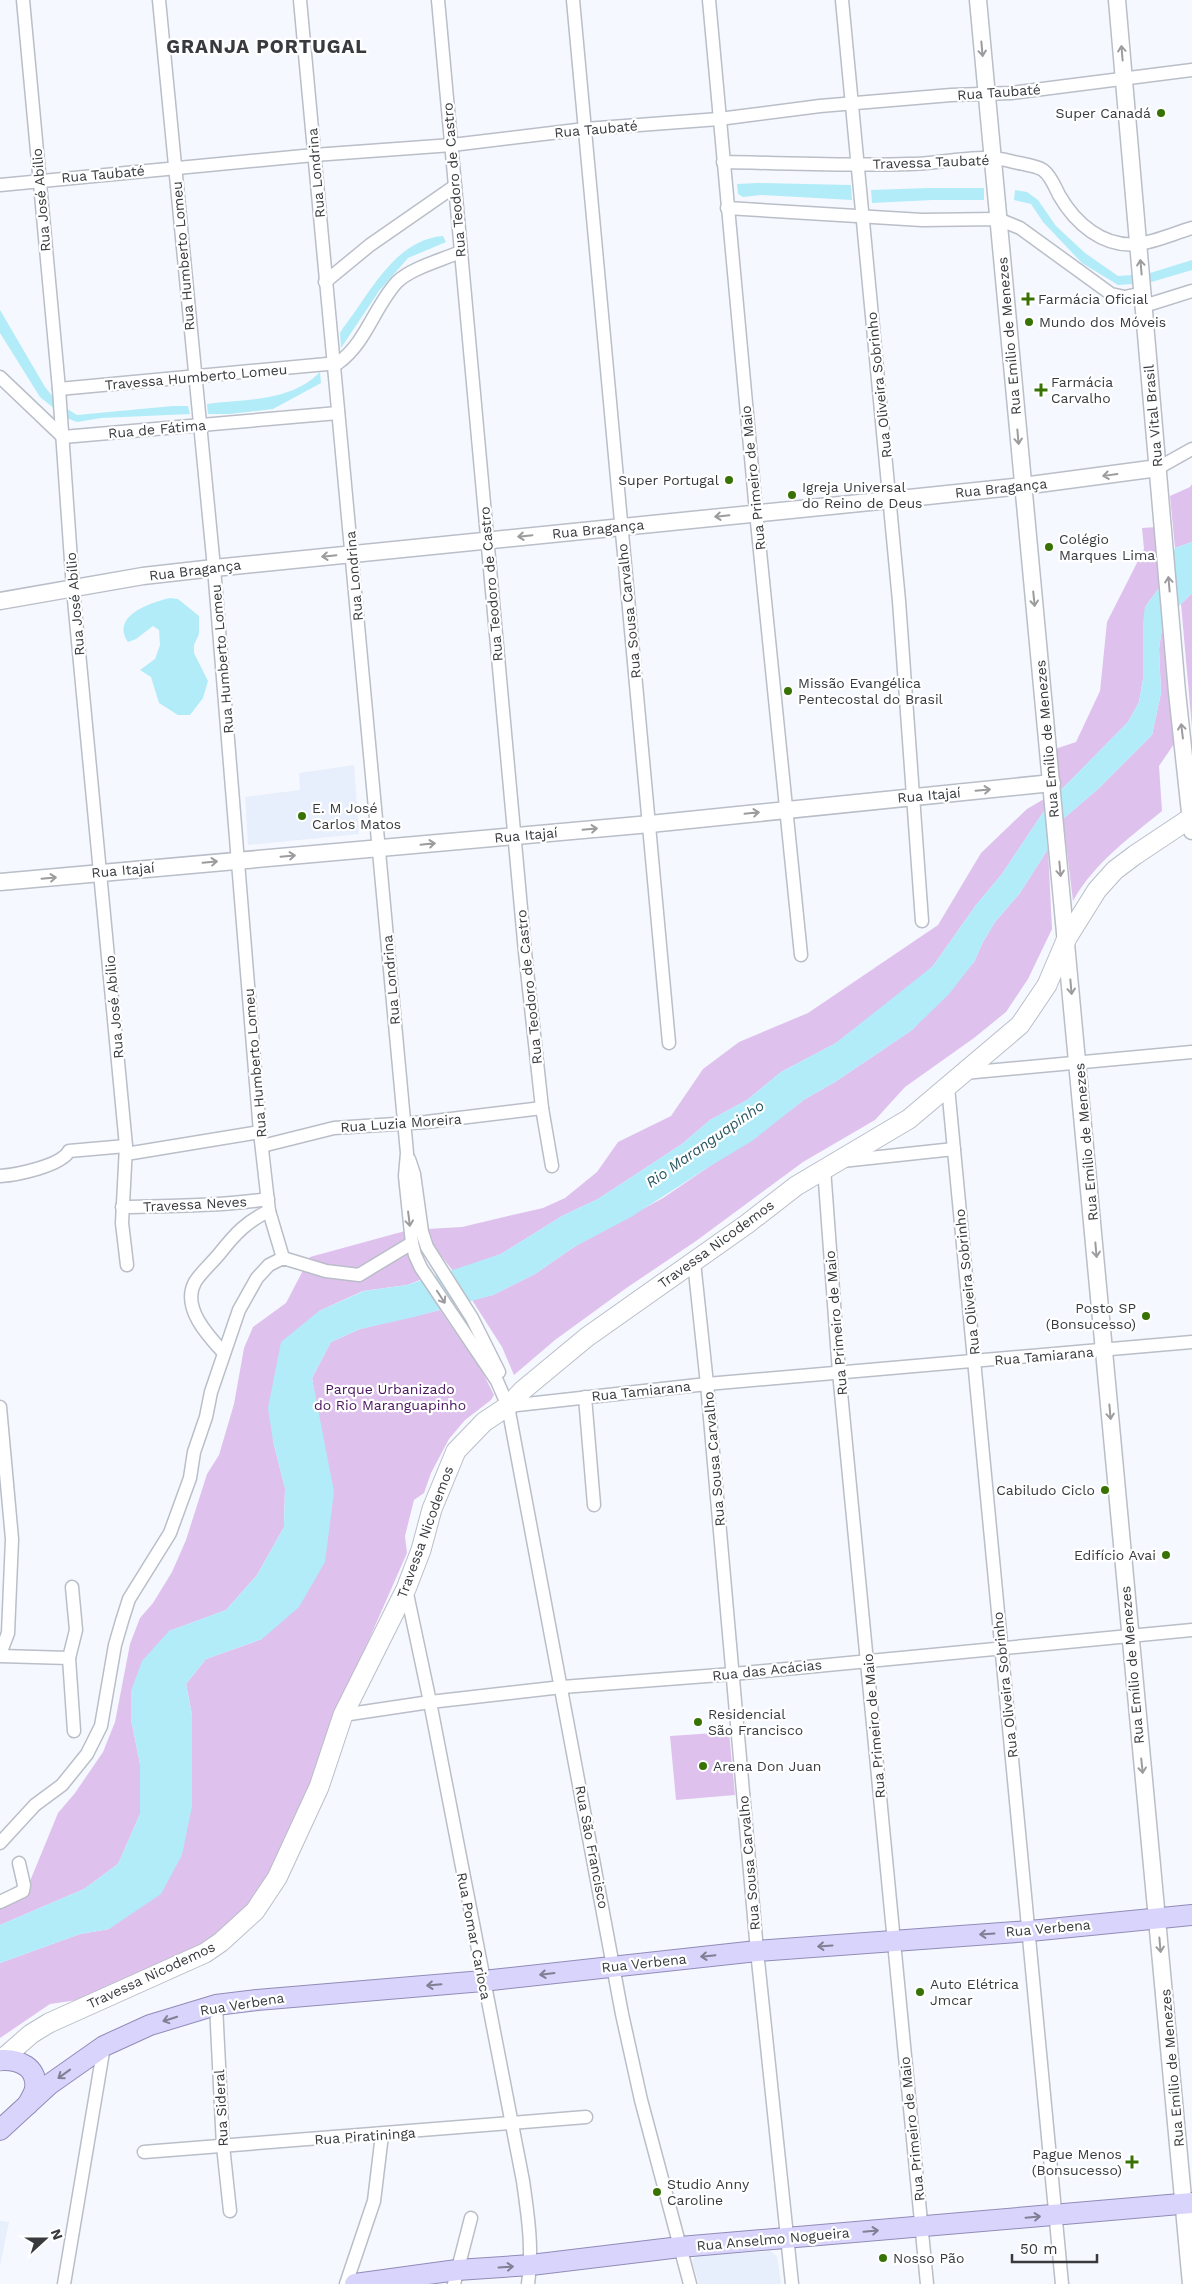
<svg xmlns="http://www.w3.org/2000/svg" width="1192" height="2284" font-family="'Work Sans',sans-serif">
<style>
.built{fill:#e7eefc}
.green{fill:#dfc1ee}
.water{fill:#b2ecf9}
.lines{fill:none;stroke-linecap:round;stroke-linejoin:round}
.minor-casing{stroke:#b9bec8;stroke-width:15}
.tertiary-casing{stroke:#b9bec8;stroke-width:19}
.secondary-casing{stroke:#b9bec8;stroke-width:21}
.primary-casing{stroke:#908cb8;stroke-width:22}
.minor{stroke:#fff;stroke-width:12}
.tertiary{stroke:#fff;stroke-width:16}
.secondary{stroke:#fff;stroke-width:19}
.primary{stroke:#d9d4fb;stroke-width:20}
.oneway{stroke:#9c9c9e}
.oneway2{stroke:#807f93}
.poi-dot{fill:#377203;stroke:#fff;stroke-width:2}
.labels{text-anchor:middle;stroke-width:4.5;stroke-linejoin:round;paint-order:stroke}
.street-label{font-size:14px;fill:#383a3e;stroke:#fff}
.poi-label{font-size:14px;fill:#383a3e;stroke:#fff;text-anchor:start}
.park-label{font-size:14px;fill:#4b1360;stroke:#fff}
.water-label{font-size:15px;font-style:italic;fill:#285761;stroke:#fff}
.district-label{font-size:19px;font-weight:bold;letter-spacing:1px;fill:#383a3e;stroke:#fff}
</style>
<rect width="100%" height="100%" fill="#f5f8fe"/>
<g class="built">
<path d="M 354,765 L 359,834 L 248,845 L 245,797 L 300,790 L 299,773 Z"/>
<path d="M 0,2221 L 9,2222 L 0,2266 Z"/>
<path d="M 770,2251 L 777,2256 L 781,2284 L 699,2284 L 692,2261 L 696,2256 Z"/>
</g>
<g class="green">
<path d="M 1192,484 L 1192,542 L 1175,548 L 1170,496 L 1190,487 Z"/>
<path d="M 1157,527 L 1159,588 L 1145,607 L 1143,679 L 1139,702 L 1128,722 L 1058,793 L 1055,749 L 1076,742 L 1100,691 L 1107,622 L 1144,549 L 1142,528 Z"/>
<path d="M 1192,593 L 1192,728 L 1181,604 Z"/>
<path d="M 1163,622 L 1174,744 L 1159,766 L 1162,811 C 1128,839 1095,862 1073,901 L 1063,819 L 1098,789 L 1152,735 L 1161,693 L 1159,649 Z"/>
<path d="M 1044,799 L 1046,808 L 1002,874 L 976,905 L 933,966 L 916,981 L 836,1043 L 781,1072 L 747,1100 L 710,1120 L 682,1144 L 598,1199 L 562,1216 L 501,1254 L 453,1271 L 432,1244 L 427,1229 L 462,1227 L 504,1217 L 543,1208 L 565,1198 L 597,1172 L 618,1142 L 671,1116 L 703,1069 L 739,1042 L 808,1013 L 938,925 L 981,853 L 1027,809 Z"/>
<path d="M 1048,849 L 1052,929 L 1028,979 L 1006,1012 L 974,1038 L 905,1087 L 875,1120 L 803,1162 L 696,1241 L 625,1289 L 555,1340 L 514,1375 L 502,1347 L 472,1300 L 493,1295 L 535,1274 L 574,1247 L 663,1198 L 779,1119 L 805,1099 L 835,1082 L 912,1030 L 974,962 L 983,942 L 995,922 L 1020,893 Z"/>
<path d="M 405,1231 L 405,1249 L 420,1280 L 407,1285 L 363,1291 L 319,1311 L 273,1441 L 285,1488 L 284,1527 L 257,1575 L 226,1610 L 169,1631 L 131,1719 L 140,1764 L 140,1814 L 118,1864 L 84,1889 L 0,1925 L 0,1906 L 28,1886 L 58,1813 L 75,1793 L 103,1752 L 115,1722 L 130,1644 L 140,1618 L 153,1603 L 172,1572 L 186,1540 L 207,1474 L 219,1455 L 234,1404 L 244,1348 L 253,1327 L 286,1303 L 310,1257 Z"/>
<path d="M 440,1310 L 482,1371 L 494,1395 L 491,1400 L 465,1420 L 449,1439 L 431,1473 L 424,1493 L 414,1500 L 405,1536 L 407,1553 L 335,1717 L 312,1790 L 272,1875 L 250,1906 L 202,1949 L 91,1998 L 50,2004 L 0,2038 L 0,1963 L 80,1934 L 109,1929 L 192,1806 L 192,1715 L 186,1684 L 206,1659 L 262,1639 L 321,1433 L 312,1378 L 331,1342 L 360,1329 Z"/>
<path d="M 729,1732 L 735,1795 L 676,1800 L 670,1736 Z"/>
</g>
<g class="water">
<path d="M 758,183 L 851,185 L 852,200 L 761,195 L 743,197 L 738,194 L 737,184 Z"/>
<path d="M 928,188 L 984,188 L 984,200 L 932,200 L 872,203 L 871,190 Z"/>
<path d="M 1015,190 L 1027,192 L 1038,200 L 1056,226 L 1085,253 L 1118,276 L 1132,275 L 1133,284 L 1118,285 L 1082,263 L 1043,222 L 1031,204 L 1014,200 Z"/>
<path d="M 443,236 L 446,242 L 408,258 L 379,291 L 341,348 L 340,333 L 343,328 C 370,294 394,240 443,236 Z"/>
<path d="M 1192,260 L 1192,270 L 1148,283 L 1147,274 Z"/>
<path d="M 0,310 L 45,387 L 54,398 L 55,409 L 40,397 L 0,333 Z"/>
<path d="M 320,372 L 321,383 L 273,409 L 230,414 L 208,414 L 207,404 C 245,399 291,402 320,372 Z"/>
<path d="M 173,406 L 188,406 L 190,414 L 101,418 L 77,422 L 64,417 L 64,407 L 77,415 Z"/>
<path d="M 1192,542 L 1192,593 L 1163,622 L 1159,649 L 1161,693 L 1152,735 L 1098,789 L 1063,819 L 1058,793 L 1128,722 L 1139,702 L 1143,679 L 1143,623 L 1145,607 L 1159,588 L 1175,548 Z"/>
<path d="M 170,598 L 178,599 L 199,616 L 199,634 L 194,645 L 194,653 L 208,681 L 203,698 L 190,715 L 178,715 L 159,703 L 151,677 L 140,670 L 155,659 L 160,645 L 159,630 L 153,626 L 136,639 L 128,642 C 111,616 149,603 170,598 Z"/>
<path d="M 1046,808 L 1048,849 L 1020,893 L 995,922 L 983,942 L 974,962 L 949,994 L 912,1030 L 835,1082 L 805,1099 L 752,1141 L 707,1168 L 631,1217 L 574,1247 L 535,1274 L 493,1295 L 414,1317 L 360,1329 L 331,1342 L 312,1378 L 334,1492 L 325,1562 L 299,1607 L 262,1639 L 206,1659 L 186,1684 L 192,1715 L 192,1806 L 182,1855 L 161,1894 L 109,1929 L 80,1934 L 0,1963 L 0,1925 L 84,1889 L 118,1864 L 140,1814 L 140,1764 L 131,1719 L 131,1691 L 142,1661 L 169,1631 L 226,1610 L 257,1575 L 284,1527 L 285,1488 L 273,1441 L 268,1408 L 281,1342 L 319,1311 L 364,1291 L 407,1285 L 501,1254 L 562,1216 L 598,1199 L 682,1144 L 710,1120 L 747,1100 L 781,1072 L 836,1043 L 933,966 L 976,905 L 1002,874 Z"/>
</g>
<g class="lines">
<g class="minor-casing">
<g id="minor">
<path d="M 23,0 L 59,389 L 73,589 L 126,1146 L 122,1223 L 127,1265"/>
<path d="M 159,0 L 214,568 L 260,1132 L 269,1211 L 283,1258"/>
<path d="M 300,0 L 407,1153 L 405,1176 L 412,1243 L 415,1255 L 421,1268 L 497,1381 L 508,1406"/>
<path d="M 438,0 L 525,952 L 542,1108 L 552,1166"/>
<path d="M 573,0 L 669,1043"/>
<path d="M 709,0 L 756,512 L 801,955"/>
<path d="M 842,0 L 899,601 L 922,921"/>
<path d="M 723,162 C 785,163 847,166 909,164 C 941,164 978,153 1010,161 C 1020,164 1035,165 1043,170 C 1051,176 1055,187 1059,195 C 1075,223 1103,248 1138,244 C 1155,242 1175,233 1192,228"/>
<path d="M 0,185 L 314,155 L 452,145 L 585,129 L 719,119 L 820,106 L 951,95 L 1011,93 L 1192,70"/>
<path d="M 727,208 L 922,220 L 998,219 L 1020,228 L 1111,294 L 1125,297 L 1143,293"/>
<path d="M 325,282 L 370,245 L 455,186"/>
<path d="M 1144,306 L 1192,291"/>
<path d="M 0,377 L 63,437 L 338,413"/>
<path d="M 59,389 L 338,363 C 366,343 374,307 397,282 C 411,268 442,260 460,252"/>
<path d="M 1158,468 L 1192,449"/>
<path d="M 964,1073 L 1192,1052"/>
<path d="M 948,1087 L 1062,2284"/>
<path d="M 262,1146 L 334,1128 L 426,1122 L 542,1108"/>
<path d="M 126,1154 L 260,1132"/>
<path d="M 409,1159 L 414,1174 L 422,1232 L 427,1247 L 472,1318 L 499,1372"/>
<path d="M 842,1161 L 954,1149"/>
<path d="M 824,1168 L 839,1372 L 927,2284"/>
<path d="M 0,1176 C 16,1175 61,1166 69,1151 L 126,1146"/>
<path d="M 122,1207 C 171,1206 220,1206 268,1199"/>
<path d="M 694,1262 L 707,1384 L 757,1951 L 792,2284"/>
<path d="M 224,1353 C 208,1336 181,1307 195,1282 C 202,1271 212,1263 220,1253 C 235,1234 247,1221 269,1211"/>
<path d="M 585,1397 L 594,1505"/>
<path d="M 507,1401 L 622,2014 L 641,2100 L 690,2284"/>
<path d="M 508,1406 L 707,1384 L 1192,1342"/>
<path d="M 0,1407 L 12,1539 L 8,1633 L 0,1654"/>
<path d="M 72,1587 L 76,1630 L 69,1658 L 74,1731"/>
<path d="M 406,1589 L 430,1702 L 523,2181 C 528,2216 533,2249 528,2284"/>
<path d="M 0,1656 L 69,1658"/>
<path d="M 343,1715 L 430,1702 L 562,1687 L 733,1674 L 1192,1630"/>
<path d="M 0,1843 L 35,1805 L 62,1785 L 87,1754 L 101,1726 L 115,1645 L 122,1621 L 129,1599 L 170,1533 L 190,1478 L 194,1452 L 206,1417 L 211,1392 L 239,1310 L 257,1278 L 269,1265 L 283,1258 L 326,1271 L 359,1275 L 412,1243"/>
<path d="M 0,1902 L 23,1891 L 24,1885 L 19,1863"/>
<path d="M 216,2005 L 223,2146 L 230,2211"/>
<path d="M 144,2152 L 586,2117"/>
<path d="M 64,2284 L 104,2046"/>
<path d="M 346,2284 L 374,2201 L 382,2135"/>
<path d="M 454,2284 L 471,2218"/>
</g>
</g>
<g class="tertiary-casing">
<g id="tertiary">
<path d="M 978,0 L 1191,2284"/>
<path d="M 1117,0 L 1177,692 L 1192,831"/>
<path d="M 0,601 L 143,576 L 214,568 L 890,500 L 1023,486 L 1158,468"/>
<path d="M 0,882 L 650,824 L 1052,783"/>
</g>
</g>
<g class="secondary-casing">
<path id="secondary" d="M 0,2061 L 31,2034 L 49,2023 L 205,1953 L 221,1942 L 255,1911 L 277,1878 L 319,1787 L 343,1715 L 406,1589 L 421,1550 L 432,1509 L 456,1451 L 484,1422 L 508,1406 L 523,1390 L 587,1337 L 747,1224 L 796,1186 L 909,1119 L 1020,1025 L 1047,985 L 1067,938 L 1097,890 L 1115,870 L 1135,855 L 1192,817"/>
</g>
<g class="primary-casing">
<g id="primary">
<path d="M 1,2060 C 19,2059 38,2067 35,2089 C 34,2094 30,2100 28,2104"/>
<path d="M 0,2130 L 50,2084 L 104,2046 L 150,2025 L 216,2005 L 257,2000 L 483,1981 L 757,1951 L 1030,1931 L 1192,1915"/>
<path d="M 355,2284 L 457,2270 L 531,2265 L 680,2247 L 1192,2203"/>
</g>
</g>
<use href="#minor" class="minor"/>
<use href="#tertiary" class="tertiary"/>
<use href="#secondary" class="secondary"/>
<use href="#primary" class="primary"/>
</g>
<defs><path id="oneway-shaft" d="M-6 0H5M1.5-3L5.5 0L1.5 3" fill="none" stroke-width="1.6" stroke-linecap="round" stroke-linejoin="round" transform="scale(1.25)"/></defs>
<g class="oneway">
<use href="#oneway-shaft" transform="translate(982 49) rotate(85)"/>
<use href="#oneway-shaft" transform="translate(1122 53) rotate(-95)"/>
<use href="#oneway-shaft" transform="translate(1141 267) rotate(-95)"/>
<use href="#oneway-shaft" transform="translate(1018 437) rotate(85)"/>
<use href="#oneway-shaft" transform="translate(1110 475) rotate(172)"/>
<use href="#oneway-shaft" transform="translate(722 516) rotate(174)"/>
<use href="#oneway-shaft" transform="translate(525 536) rotate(174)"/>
<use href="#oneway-shaft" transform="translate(329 556) rotate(174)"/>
<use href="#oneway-shaft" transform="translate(1169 584) rotate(-95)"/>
<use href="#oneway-shaft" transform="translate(1034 599) rotate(84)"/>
<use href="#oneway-shaft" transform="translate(1182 731) rotate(-97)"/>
<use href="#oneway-shaft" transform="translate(983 790) rotate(-5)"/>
<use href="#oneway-shaft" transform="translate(752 813) rotate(-6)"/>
<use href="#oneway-shaft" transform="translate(590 829) rotate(-5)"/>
<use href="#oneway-shaft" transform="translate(428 844) rotate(-6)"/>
<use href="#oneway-shaft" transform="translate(288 856) rotate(-5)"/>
<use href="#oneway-shaft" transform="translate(210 862) rotate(-5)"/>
<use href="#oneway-shaft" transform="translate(1060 869) rotate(85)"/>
<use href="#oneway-shaft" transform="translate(49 878) rotate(-5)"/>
<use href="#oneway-shaft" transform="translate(1071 987) rotate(85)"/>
<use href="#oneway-shaft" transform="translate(409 1219) rotate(83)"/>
<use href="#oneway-shaft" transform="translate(1096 1250) rotate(85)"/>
<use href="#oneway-shaft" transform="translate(441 1297) rotate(57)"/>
<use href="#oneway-shaft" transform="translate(1110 1412) rotate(85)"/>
<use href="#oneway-shaft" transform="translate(1142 1766) rotate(84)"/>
<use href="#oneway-shaft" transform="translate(1160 1945) rotate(85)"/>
</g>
<g class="oneway2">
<use href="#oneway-shaft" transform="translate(987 1934) rotate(176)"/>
<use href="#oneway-shaft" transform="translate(825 1946) rotate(176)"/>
<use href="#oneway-shaft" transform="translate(708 1956) rotate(174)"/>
<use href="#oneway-shaft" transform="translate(547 1974) rotate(173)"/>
<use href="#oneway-shaft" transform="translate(434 1985) rotate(175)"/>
<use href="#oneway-shaft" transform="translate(170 2019) rotate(162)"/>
<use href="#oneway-shaft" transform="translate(64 2074) rotate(144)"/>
<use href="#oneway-shaft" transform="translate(1033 2217) rotate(-5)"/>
<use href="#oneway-shaft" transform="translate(871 2231) rotate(-5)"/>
<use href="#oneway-shaft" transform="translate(506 2267) rotate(-4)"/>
</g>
<g class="poi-dot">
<circle cx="1161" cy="113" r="5"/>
<path d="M1025.5 291.5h5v5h5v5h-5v5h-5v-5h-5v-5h5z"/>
<circle cx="1029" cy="322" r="5"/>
<path d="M1038.5 382.5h5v5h5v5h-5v5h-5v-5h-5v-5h5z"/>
<circle cx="729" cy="480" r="5"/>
<circle cx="792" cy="495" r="5"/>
<circle cx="1049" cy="547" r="5"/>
<circle cx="788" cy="691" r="5"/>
<circle cx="302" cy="816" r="5"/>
<circle cx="1146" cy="1316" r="5"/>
<circle cx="1105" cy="1490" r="5"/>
<circle cx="1166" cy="1555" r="5"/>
<circle cx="698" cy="1722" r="5"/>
<circle cx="703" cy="1766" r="5"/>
<circle cx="920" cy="1992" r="5"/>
<path d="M1129.5 2154.5h5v5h5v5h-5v5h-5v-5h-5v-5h5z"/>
<circle cx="657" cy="2192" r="5"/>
<circle cx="883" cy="2258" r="5"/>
</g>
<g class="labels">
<g class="street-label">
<text transform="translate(999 92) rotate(-4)" y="5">Rua Taubaté</text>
<text transform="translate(596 129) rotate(-5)" y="5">Rua Taubaté</text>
<text transform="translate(931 162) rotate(-2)" y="5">Travessa Taubaté</text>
<text transform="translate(316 173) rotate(-95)" y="5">Rua Londrina</text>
<text transform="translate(103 174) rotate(-5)" y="5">Rua Taubaté</text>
<text transform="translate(454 180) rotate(-95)" y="5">Rua Teodoro de Castro</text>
<text transform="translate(41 200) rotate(-95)" y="5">Rua José Abílio</text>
<text transform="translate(183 256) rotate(-95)" y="5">Rua Humberto Lomeu</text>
<text transform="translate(1009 336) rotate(-95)" y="5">Rua Emílio de Menezes</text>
<text transform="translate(196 377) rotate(-5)" y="5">Travessa Humberto Lomeu</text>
<text transform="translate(879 385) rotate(-96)" y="5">Rua Oliveira Sobrinho</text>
<text transform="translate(1153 416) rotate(-95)" y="5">Rua Vital Brasil</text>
<text transform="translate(157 429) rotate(-5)" y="5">Rua de Fátima</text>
<text transform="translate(753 478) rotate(-96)" y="5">Rua Primeiro de Maio</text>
<text transform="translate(1001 488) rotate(-6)" y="5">Rua Bragança</text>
<text transform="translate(598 529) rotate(-6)" y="5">Rua Bragança</text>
<text transform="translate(195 570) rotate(-7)" y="5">Rua Bragança</text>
<text transform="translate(354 576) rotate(-95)" y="5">Rua Londrina</text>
<text transform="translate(491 584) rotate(-95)" y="5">Rua Teodoro de Castro</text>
<text transform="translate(75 604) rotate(-95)" y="5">Rua José Abílio</text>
<text transform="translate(629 611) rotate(-96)" y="5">Rua Sousa Carvalho</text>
<text transform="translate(222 659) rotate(-95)" y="5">Rua Humberto Lomeu</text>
<text transform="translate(1047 739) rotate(-95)" y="5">Rua Emílio de Menezes</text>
<text transform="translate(929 795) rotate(-5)" y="5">Rua Itajaí</text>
<text transform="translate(526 835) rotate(-5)" y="5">Rua Itajaí</text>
<text transform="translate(123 870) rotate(-5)" y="5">Rua Itajaí</text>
<text transform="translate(391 980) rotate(-95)" y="5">Rua Londrina</text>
<text transform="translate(529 987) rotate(-96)" y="5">Rua Teodoro de Castro</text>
<text transform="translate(114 1007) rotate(-95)" y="5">Rua José Abílio</text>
<text transform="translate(255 1063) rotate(-95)" y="5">Rua Humberto Lomeu</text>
<text transform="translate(401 1123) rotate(-4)" y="5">Rua Luzia Moreira</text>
<text transform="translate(1086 1142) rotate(-95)" y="5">Rua Emílio de Menezes</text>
<text transform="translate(195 1204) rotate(-3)" y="5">Travessa Neves</text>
<text transform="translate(716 1244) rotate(-36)" y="5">Travessa Nicodemos</text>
<text transform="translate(967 1282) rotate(-96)" y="5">Rua Oliveira Sobrinho</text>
<text transform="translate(836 1323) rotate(-95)" y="5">Rua Primeiro de Maio</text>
<text transform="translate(1044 1356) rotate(-5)" y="5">Rua Tamiarana</text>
<text transform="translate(641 1391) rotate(-6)" y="5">Rua Tamiarana</text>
<text transform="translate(714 1459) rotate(-95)" y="5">Rua Sousa Carvalho</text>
<text transform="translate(425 1532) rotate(-70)" y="5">Travessa Nicodemos</text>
<text transform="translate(1132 1665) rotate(-95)" y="5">Rua Emílio de Menezes</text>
<text transform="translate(767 1670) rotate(-6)" y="5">Rua das Acácias</text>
<text transform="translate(1005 1685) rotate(-96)" y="5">Rua Oliveira Sobrinho</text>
<text transform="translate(874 1726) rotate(-95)" y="5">Rua Primeiro de Maio</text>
<text transform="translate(592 1847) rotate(79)" y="5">Rua São Francisco</text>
<text transform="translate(749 1863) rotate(-95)" y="5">Rua Sousa Carvalho</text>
<text transform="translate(1048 1928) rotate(-5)" y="5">Rua Verbena</text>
<text transform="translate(474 1936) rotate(79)" y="5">Rua Pomar Carioca</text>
<text transform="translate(644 1963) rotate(-6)" y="5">Rua Verbena</text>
<text transform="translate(151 1975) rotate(-25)" y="5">Travessa Nicodemos</text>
<text transform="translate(242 2004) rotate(-9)" y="5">Rua Verbena</text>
<text transform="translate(1172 2068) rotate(-95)" y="5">Rua Emílio de Menezes</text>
<text transform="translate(221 2108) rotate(-93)" y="5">Rua Sideral</text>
<text transform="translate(912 2129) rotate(-96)" y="5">Rua Primeiro de Maio</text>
<text transform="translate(365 2136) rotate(-4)" y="5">Rua Piratininga</text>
<text transform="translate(773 2239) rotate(-5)" y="5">Rua Anselmo Nogueira</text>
</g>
<g class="poi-label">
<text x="1151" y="118" text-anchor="end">Super Canadá</text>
<text x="1038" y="304">Farmácia Oficial</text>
<text x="1039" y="327">Mundo dos Móveis</text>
<text x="1051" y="387">Farmácia<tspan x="1051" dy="16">Carvalho</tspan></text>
<text x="719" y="485" text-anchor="end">Super Portugal</text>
<text x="802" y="492">Igreja Universal<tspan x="802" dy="16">do Reino de Deus</tspan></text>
<text x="1059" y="544">Colégio<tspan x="1059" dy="16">Marques Lima</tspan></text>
<text x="798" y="688">Missão Evangélica<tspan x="798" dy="16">Pentecostal do Brasil</tspan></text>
<text x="312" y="813">E. M José<tspan x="312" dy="16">Carlos Matos</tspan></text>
<text x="1136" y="1313" text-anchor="end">Posto SP<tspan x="1136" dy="16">(Bonsucesso)</tspan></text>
<text x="1095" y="1495" text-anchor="end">Cabiludo Ciclo</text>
<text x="1156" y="1560" text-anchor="end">Edifício Avai</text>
<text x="708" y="1719">Residencial<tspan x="708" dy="16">São Francisco</tspan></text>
<text x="713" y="1771">Arena Don Juan</text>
<text x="930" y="1989">Auto Elétrica<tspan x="930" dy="16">Jmcar</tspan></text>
<text x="1122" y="2159" text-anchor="end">Pague Menos<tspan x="1122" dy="16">(Bonsucesso)</tspan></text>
<text x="667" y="2189">Studio Anny<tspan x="667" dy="16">Caroline</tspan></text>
<text x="893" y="2263">Nosso Pão</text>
</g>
<g class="park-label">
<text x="390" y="1394">Parque Urbanizado<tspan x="390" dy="16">do Rio Maranguapinho</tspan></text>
</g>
<g class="water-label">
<text transform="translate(705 1144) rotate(-35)" y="5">Rio Maranguapinho</text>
</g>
<g class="district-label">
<text x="267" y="53">GRANJA PORTUGAL</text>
</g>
</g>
<g transform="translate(45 2239) rotate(69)" stroke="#ffffff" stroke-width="4" paint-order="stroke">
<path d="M0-4L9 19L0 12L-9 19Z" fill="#383a3e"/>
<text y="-8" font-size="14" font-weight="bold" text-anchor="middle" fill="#383a3e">N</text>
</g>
<path d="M1012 2254v8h85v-8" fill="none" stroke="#383a3e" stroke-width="2.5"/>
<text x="1020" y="2254" font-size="15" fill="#383a3e" stroke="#ffffff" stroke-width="4" paint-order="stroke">50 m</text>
</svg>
